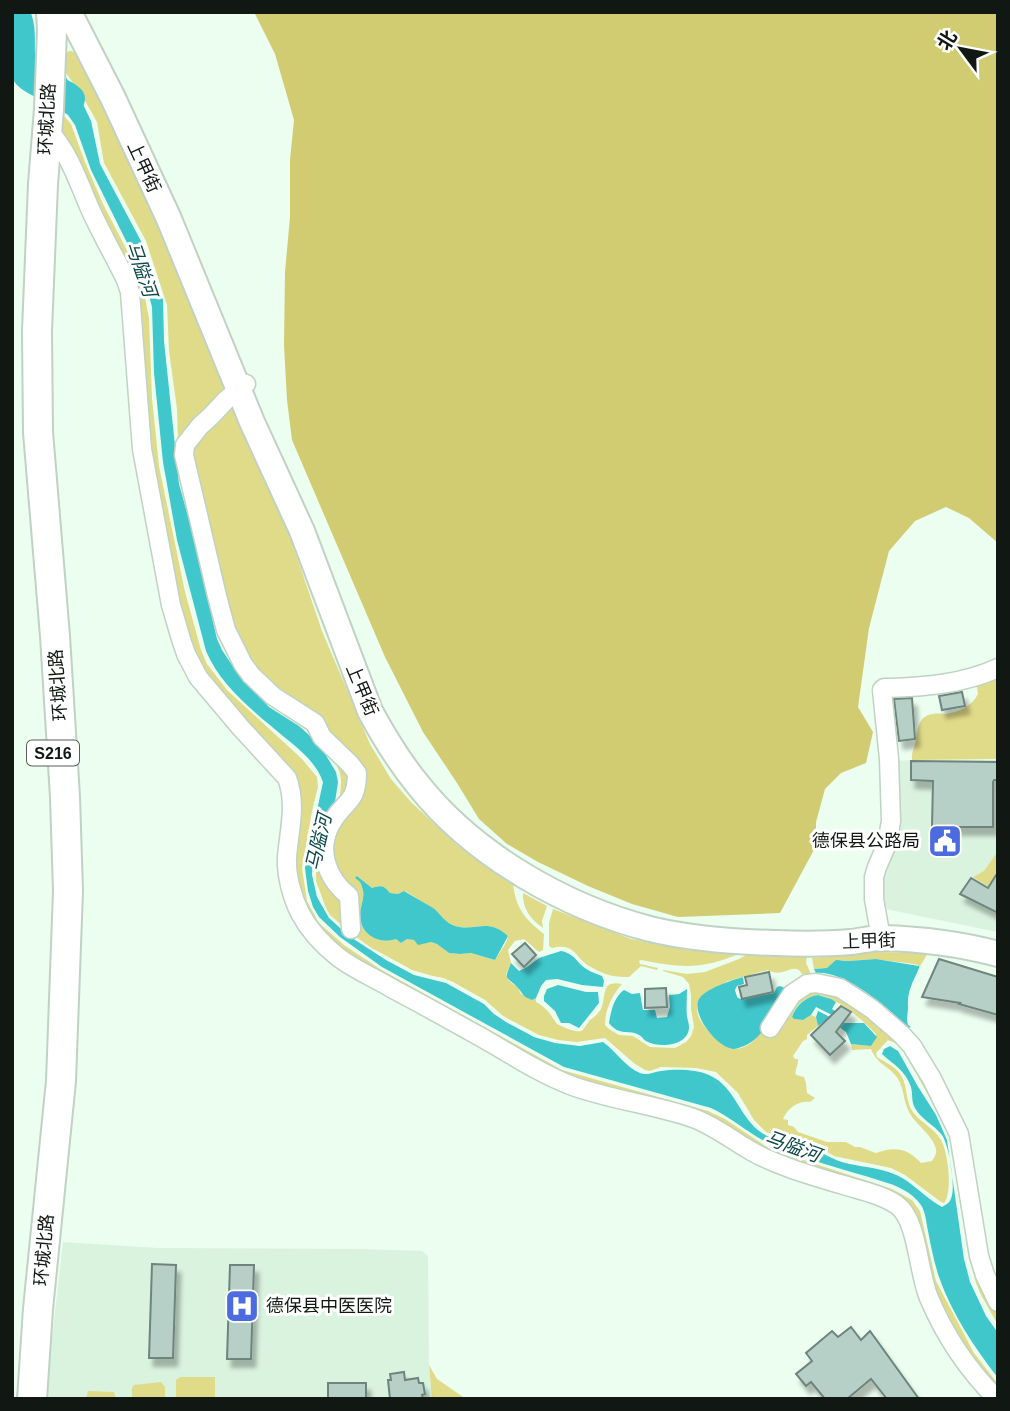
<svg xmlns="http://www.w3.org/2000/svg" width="1010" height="1411" font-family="Arial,'Noto Sans SC',sans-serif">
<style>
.built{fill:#d9f3df}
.green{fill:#e0db89;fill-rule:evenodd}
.forest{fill:#d1cb71}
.water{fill:#3fc7cc}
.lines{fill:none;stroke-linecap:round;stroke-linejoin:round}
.river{stroke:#3fc7cc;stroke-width:28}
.building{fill:#b6cfc7;stroke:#6e857e;stroke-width:2;filter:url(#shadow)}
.street-casing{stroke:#bfd2c3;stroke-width:21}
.secondary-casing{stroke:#bfd2c3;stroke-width:28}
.primary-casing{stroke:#bfd2c3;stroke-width:32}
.street{stroke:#fff;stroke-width:18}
.secondary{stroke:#fff;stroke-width:24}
.primary{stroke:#fff;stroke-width:28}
.labels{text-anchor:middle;stroke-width:6;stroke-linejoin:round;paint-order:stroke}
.shield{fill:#fff;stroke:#585d5a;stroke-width:2}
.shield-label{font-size:16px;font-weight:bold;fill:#111813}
.street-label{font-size:18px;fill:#111813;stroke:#fff}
.poi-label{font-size:18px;fill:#111813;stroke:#fff;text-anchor:end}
.water-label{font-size:19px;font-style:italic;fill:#0a4749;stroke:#fff}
</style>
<defs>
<filter id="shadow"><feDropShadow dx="4.5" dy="8" stdDeviation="2" flood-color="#0004"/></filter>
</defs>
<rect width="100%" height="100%" fill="#ebfeef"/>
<g class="built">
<path d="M 912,760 L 998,760 L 998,932 L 890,910 L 884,906 L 881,901 L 879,892 L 893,761 Z"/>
<path d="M 63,1242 L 158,1248 L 363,1249 L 422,1251 L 428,1256 L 429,1365 L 432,1399 L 45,1399 Z"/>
</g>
<g class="green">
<path d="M 69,51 L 72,51 L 76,54 C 97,85 108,121 125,155 C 148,201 172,247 192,295 C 205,327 211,361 228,391 L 227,395 C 213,411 185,433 181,453 L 223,629 L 241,666 L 270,697 L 313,725 L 319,737 L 349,766 L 353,773 L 354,783 L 352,795 L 328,825 L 321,849 L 325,868 L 328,874 L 334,885 L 346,896 L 348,908 L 347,923 L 350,931 L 353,930 L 353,927 L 351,897 C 346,891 340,887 336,881 C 300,824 370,809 359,774 C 353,757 332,748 323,734 C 319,728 319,724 314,720 L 274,695 L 244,662 L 237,649 L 228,630 L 219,596 L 186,460 C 186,455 185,453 186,448 C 189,438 221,407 230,399 L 232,400 L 279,504 L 322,631 L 370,744 L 391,779 L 411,802 L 458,846 L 513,884 C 516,909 525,919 544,934 L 543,950 L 539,952 L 524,939 L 515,941 L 508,950 L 511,963 L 506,974 L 508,980 L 518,988 L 521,994 L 532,1000 L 536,998 L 536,1002 C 547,1008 550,1014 557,1024 C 563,1027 577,1034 583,1030 C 583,1029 589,1022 589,1021 C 594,1017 598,1014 601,1009 C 607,996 600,980 622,984 C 612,995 605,1010 605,1025 L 609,1029 L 619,1035 L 633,1036 L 650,1047 L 675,1048 L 686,1042 L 691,1036 L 694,1027 L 691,1009 L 691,995 L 689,984 L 683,977 L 663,971 L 663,970 L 687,974 L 705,972 L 739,959 L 748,954 L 807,956 L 806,963 L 811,974 L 807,980 C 806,979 799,970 799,970 C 791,965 781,978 768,970 L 728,981 L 700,998 C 698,1004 696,1008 698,1015 C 701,1025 722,1049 734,1049 C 752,1049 759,1033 769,1023 L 767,1031 L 772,1032 L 797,998 L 807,991 L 821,989 L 837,991 L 877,1018 L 892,1031 L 908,1050 L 921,1072 L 954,1133 L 970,1236 L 983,1284 L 998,1313 L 998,1325 L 981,1295 L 976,1283 L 968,1253 L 954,1144 L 951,1136 L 904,1052 L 897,1044 L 888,1040 L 876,1053 L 877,1057 C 885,1062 898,1068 902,1077 C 907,1087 906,1099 911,1109 C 918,1122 934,1127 941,1140 C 948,1152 953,1192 944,1203 L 941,1202 L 905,1175 L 891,1168 L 834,1156 L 811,1143 L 786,1138 L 766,1132 L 754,1120 L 738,1093 L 716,1072 L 696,1068 L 661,1067 L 650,1071 L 645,1070 L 635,1064 L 605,1038 L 576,1042 L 558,1040 L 539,1035 L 503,1016 L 485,1000 L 453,982 L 443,978 L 433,976 L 412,970 L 370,947 L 348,931 L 330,915 L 326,908 L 316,881 L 316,855 L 322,835 L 340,796 L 341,781 L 340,773 L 334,759 L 311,733 L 277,710 L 242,675 L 222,643 L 182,474 L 178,444 L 177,409 L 169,351 L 167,305 L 146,241 L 104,163 L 97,122 L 84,99 L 60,64 L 63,55 ZM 357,876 L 372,888 C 380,885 384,885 390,893 L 398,894 L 405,891 C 414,897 424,902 433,909 C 441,914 445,923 455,926 C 476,932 486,917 508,936 L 507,941 L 495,960 L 471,953 L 460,954 L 449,953 L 437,944 L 431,942 L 418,944 L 414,940 L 407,939 L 401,943 L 396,939 C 378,945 360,934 360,915 C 360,906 366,896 362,887 C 361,882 359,881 356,878 ZM 819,995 C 840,1000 861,1018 876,1034 L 876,1038 L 871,1046 L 851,1044 L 852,1050 L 871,1049 C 877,1064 887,1065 896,1076 C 904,1085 903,1101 909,1112 C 916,1125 930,1133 935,1146 C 938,1153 935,1156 932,1161 L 921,1163 C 908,1148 894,1146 876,1153 L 860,1147 L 855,1147 L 846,1142 L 827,1142 L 798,1132 L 794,1127 L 788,1125 L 788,1120 L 783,1119 C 787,1109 798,1100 810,1102 L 815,1098 L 807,1093 L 806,1083 L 804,1077 L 796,1075 C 794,1070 799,1065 798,1059 L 795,1059 L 793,1056 L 803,1041 L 807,1039 L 807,1035 L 818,1026 L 816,1017 L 811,1015 L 803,1020 L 794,1019 L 792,1017 C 795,1005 806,997 819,995 Z"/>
<path d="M 57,116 L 65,117 L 71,124 L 85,162 L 103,204 L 133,262 L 144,293 L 149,318 L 152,398 L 159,466 L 185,592 L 201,650 L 207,664 L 227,690 L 302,759 L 317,777 L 318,787 L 312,811 L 302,868 L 307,901 L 319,923 L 344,945 L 380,969 L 562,1070 L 708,1111 L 725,1119 L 770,1149 L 892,1189 L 912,1200 L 920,1211 L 936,1281 L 974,1353 L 998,1384 L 998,1391 L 982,1375 L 938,1305 L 915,1218 L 843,1179 L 555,1072 L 332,946 L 304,910 L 294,860 L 300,787 L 296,776 L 291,769 L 207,680 L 184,628 L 156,506 L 137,325 L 59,134 Z"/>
<path d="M 998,678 L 998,759 L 912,760 C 911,751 916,746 916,738 C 918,726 920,715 934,714 C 936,713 944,714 946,714 C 959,712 972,706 978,694 L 977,687 L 970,684 Z"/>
<path d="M 998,851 L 998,870 L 995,874 L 998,876 L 998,893 L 973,877 L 984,871 Z"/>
<path d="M 523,893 L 547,906 L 542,921 L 543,928 C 531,920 522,908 523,893 Z"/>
<path d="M 553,909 L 631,939 L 687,950 L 741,953 C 701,970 682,968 641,960 L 639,961 L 640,964 L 658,968 L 657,970 L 641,966 L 629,977 C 611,977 606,975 591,967 C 574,958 576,942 552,948 L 549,946 L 549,923 Z"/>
<path d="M 875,952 L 928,953 L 919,968 L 918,965 L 914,964 L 875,959 L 848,961 L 842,960 L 827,968 L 814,969 L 812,958 Z"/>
<path d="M 429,1365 L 437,1379 L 466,1399 L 432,1399 Z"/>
<path d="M 180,1377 L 215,1377 L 215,1399 L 176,1399 L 176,1380 Z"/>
<path d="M 161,1382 L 165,1387 L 165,1399 L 132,1399 L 132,1388 L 134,1385 Z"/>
<path d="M 88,1391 L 114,1392 L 116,1399 L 86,1399 Z"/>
</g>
<path class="forest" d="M 254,12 L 998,12 L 998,543 L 969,518 L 946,507 L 915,521 L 889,551 L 869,628 L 858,707 L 873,732 L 866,763 L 841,773 L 825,789 L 816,822 L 816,846 L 780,913 L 678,917 L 632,904 L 588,886 L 538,862 L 507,844 L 479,819 L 457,783 L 423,732 L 385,657 L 292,440 L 287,400 L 284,345 L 285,272 L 290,217 L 290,160 L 294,120 L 275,54 Z"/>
<g class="water">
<path d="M 61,70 L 81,100 L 91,121 L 100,164 L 142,243 L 163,300 L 164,341 L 179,484 L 190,523 L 217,639 L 222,650 L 238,674 L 269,707 L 299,726 L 308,734 L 324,752 L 336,772 L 338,782 L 335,802 L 317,842 L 313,857 L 312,875 L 317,897 L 329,918 L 349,936 L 386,960 L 414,975 L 446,983 L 484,1004 L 494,1014 L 506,1022 L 534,1037 L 555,1043 L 580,1046 L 603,1042 C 616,1051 626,1068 640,1073 C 648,1076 653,1072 661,1071 C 675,1069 696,1069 709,1075 C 736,1087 739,1118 762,1133 C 774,1141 789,1141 803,1145 C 817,1148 828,1158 842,1162 C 859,1167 878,1167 894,1174 C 912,1181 925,1198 942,1207 C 948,1204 951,1201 952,1195 C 955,1183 949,1145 942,1135 C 934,1125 921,1119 915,1108 C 911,1101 913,1094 911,1087 C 906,1071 893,1064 882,1054 L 884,1049 L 890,1046 L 898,1051 L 902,1058 L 917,1085 L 936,1115 L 947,1140 L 964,1259 L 970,1282 L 986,1316 L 998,1333 L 998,1378 C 974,1347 952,1314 939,1277 C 934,1262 931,1247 928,1231 C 926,1222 926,1213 921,1205 C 912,1192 896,1185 881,1181 C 844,1169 805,1160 770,1144 C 749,1134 732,1118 711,1108 L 564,1067 L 382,967 L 340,937 L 319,917 L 313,907 L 308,891 L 305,868 L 323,782 C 315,758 289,742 271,726 C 246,705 219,682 206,651 L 177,540 L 163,462 L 154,373 L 152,307 L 146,284 L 137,263 L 91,170 L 75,125 L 68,115 L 62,111 Z"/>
<path d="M 357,876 L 372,888 C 380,885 384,885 390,893 L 398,894 L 404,891 C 413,897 424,902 433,908 C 441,914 445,923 455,926 C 476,932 487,917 508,936 L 495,960 L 471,953 L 460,954 L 449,953 L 437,944 L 431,942 L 418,945 L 414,940 L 407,939 L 401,943 L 396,939 C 378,945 360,934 360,915 C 360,906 366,896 362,887 C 361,882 359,881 355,878 Z"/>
<path d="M 561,951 C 571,953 574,957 580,964 C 586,970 594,973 602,976 L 604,981 L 603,987 L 582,985 L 557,979 L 546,980 L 541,986 L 536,998 L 532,1000 C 522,996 524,995 518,988 C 507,975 503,983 511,963 L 519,971 L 527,967 L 539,958 Z"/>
<path d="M 876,959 L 919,966 L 919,968 C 913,983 907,990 908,1007 C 908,1014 906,1018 908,1025 L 911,1027 L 908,1028 C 889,1008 844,970 816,973 L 814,969 L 827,968 L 836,960 L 848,961 Z"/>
<path d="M 743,977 L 744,984 L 737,986 L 735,990 L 737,997 L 740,999 L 774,993 L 777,987 L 780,986 L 790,990 L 782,994 L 779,999 C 773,1018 762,1038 744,1046 C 740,1047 737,1049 733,1049 C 717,1047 691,1015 699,999 C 705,989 732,980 743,977 Z"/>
<path d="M 558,985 L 586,992 L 598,992 L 599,1003 L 579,1028 L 569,1023 L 561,1023 L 555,1011 L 544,1001 L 544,996 L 547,989 Z"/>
<path d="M 687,989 C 687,998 686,1008 687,1017 C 688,1021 689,1024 689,1028 C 688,1046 660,1048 648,1042 C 643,1040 644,1038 639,1035 C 629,1029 620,1037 609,1023 C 611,1011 614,997 624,990 L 632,994 L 640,993 L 643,1010 L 655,1010 L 657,1018 L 667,1017 L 670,1007 L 669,995 L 679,994 Z"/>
<path d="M 818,995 L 831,999 L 836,1002 L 832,1009 L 835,1011 L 832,1015 L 816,1007 L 811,1015 L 803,1020 L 794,1019 L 792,1017 C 796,1005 806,997 818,995 Z"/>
<path d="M 818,1011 L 842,1023 L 864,1023 L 877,1037 L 871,1046 L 851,1044 L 846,1032 L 828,1019 L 818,1026 L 816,1017 Z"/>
</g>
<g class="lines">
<path class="river" d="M 15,12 C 28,33 13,65 29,77 C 39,85 55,89 66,95 L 71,99"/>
</g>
<g class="building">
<path d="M 962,692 L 965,706 L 942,710 L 939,696 Z"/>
<path d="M 912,698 L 915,739 L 899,741 L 894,699 Z"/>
<path d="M 911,761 L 998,762 L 998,780 L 994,780 L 993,782 L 993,827 L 932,827 L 933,781 L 911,780 Z"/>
<path d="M 998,872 L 998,913 L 960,894 L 971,878 L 988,888 Z"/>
<path d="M 525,943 L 536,955 L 524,967 L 512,954 Z"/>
<path d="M 939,959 L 998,977 L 998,1015 L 959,1004 L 960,1003 L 922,997 Z"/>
<path d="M 769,972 L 773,992 L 742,999 L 739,987 L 747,985 L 745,977 Z"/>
<path d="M 666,988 L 667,1007 L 645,1008 L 645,989 Z"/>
<path d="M 841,1006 L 851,1012 L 836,1032 L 845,1041 L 830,1055 L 811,1035 Z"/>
<path d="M 152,1264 L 176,1265 L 173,1358 L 149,1358 Z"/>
<path d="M 230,1265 L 254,1265 L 251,1359 L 227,1359 Z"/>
<path d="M 851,1327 L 861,1340 L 870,1331 L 919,1399 L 887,1399 L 871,1379 L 847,1399 L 825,1399 L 811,1382 L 806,1386 L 796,1374 L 812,1361 L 806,1353 L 832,1331 L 838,1337 Z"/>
<path d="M 404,1372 L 405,1380 L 418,1378 L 419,1383 L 423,1383 L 425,1394 L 422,1395 L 423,1399 L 390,1399 L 388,1380 L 391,1380 L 390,1374 Z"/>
<rect x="328" y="1383" width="38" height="16"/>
</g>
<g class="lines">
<g class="street-casing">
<g id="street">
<path d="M 47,129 C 69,151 79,184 91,211 C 102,235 115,257 126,280 L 130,292 L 142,449 L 171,605 L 181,639 L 186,654 L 198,677 L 241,728 L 287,778 C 297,804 289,831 287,857 C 286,875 292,897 300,913 C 309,930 323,945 338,957 C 355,970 375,978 393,989 C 418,1002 443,1016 468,1030 C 502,1048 534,1071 570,1085 C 610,1100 653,1104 693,1118 C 715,1126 733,1141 753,1152 C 765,1159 779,1164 792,1169 C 810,1175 829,1181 847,1186 C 864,1191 882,1195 897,1205 C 918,1220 918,1273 929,1298 C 945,1336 968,1370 997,1399"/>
<path d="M 246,384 L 227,399 L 211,416 L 200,426 L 185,445 L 184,455 L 217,596 L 226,630 L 243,664 L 251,675 L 273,696 L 315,723 L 322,737 L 350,764 L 357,773 C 357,803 345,800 332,822 C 316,848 326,878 349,896 L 351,929"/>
<path d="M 879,927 L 874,899 L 874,877 L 877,867 L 887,844 L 891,821 L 889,759 L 882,690 L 884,688 L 887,688 C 925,687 963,684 998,668"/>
<path d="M 770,1028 L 792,994 L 807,984 L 816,983 L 840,988 L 854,997 L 872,1009 L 901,1034 L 912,1046 L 932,1079 L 959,1134 L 979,1256 L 985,1275 L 998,1302"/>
</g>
</g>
<g class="secondary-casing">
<path id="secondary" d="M 69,12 L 113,98 L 169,219 L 252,422 L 302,531 L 370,711 C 384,737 400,763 419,786 C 474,855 565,907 650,929 C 691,939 734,942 776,943 C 801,944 826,944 851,942 C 861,941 872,938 882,938 C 921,939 961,944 998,954"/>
</g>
<g class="primary-casing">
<path id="primary" d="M 32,1399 L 38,1309 L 61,1081 L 68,891 L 65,797 L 55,636 L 38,432 L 37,331 L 43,184 L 49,109 L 52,30 L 51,12"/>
</g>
<use href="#street" class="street"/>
<use href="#secondary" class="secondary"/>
<use href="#primary" class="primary"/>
</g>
<defs>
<g id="civic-square" transform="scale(1.75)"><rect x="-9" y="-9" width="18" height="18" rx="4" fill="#4c6bdf" stroke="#fff"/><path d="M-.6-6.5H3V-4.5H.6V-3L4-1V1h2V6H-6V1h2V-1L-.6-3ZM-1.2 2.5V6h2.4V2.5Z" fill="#fff"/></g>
<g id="hospital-square" transform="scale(1.75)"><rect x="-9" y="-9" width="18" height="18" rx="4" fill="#4c6bdf" stroke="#fff"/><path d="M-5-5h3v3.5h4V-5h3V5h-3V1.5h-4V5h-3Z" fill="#fff"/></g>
</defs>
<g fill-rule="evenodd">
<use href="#civic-square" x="945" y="841"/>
<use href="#hospital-square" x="242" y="1306"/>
</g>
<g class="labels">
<rect class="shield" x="27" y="740.5" width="52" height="25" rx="5"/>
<g class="shield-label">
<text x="53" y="759">S216</text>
</g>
<g class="street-label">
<text transform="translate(47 119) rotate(-87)" y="6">环城北路</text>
<text transform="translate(144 167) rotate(65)" y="6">上甲街</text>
<text transform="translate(58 685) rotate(-94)" y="6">环城北路</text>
<text transform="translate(362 690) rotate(67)" y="6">上甲街</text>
<text transform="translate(869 941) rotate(-2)" y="6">上甲街</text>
<text transform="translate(44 1250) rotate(-85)" y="6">环城北路</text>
</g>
<g class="poi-label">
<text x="920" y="847">德保县公路局</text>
<text x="266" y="1312" text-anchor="start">德保县中医医院</text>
</g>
<g class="water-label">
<text transform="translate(142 269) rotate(71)" y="7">马隘河</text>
<text transform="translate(318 842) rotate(-77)" y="7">马隘河</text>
<text transform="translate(793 1146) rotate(20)" y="7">马隘河</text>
</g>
</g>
<rect width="1010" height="1411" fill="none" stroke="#111813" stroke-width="28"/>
<g transform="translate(961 49) rotate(302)" stroke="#ffffff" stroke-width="5" paint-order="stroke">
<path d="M0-5L12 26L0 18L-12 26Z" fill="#111813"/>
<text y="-10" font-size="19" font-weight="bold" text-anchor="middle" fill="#111813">北</text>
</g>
</svg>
